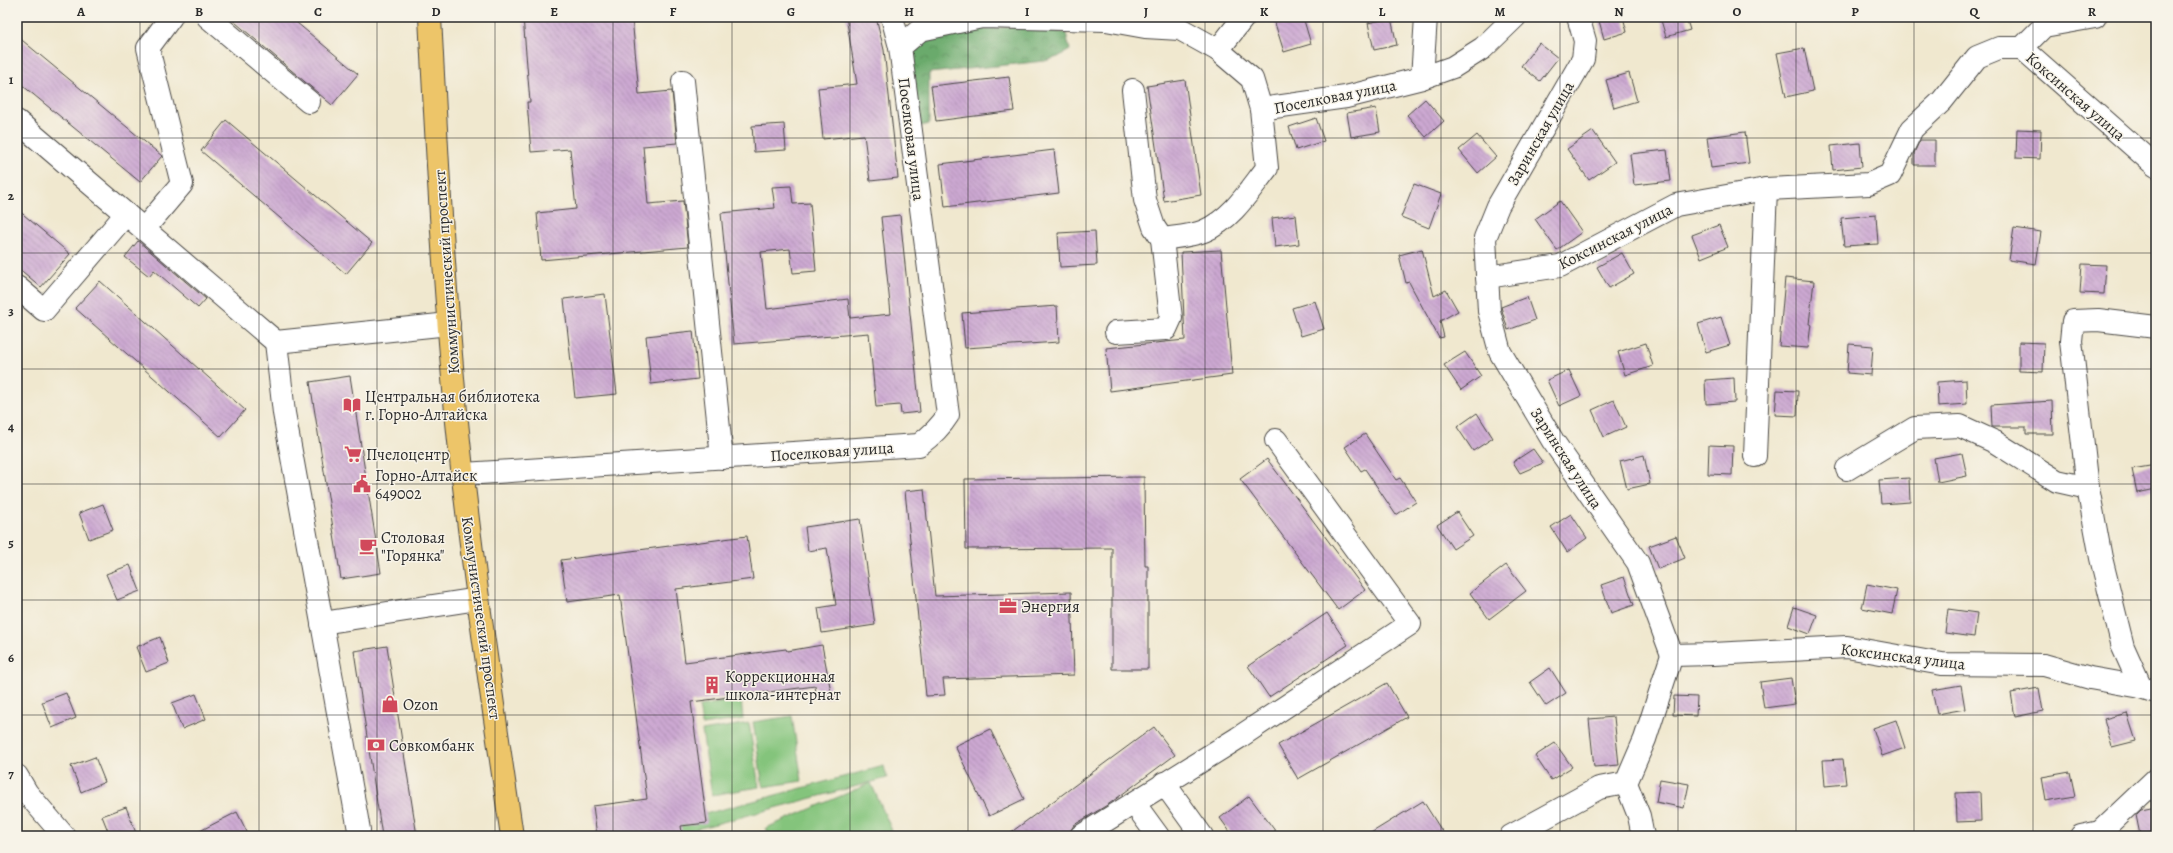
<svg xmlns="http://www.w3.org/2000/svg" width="2173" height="853" font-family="Alegreya,serif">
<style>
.grass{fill:#84c47c;stroke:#587854}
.forest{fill:url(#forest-crowns);stroke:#4b6a4c}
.building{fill:url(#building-back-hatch)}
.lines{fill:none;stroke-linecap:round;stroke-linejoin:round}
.minor-casing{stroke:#494744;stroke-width:24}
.major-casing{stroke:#494744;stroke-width:24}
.minor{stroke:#fff;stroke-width:22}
.major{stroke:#edc569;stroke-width:22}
.grid{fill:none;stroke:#2b2b2b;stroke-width:1;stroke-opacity:0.55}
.labels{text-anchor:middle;stroke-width:3;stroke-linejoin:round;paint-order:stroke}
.street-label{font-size:16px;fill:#2b2b2b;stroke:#f7f3e8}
.poi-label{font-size:16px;fill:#2b2b2b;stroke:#f7f3e8;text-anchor:start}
.neatline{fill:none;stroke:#2b2b2b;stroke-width:1.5}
.grid-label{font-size:13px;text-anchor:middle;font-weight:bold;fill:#2b2b2b}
</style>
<defs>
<pattern id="forest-crowns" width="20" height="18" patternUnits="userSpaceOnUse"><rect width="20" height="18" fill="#6baa6c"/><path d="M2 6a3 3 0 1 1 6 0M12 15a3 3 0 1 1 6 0" fill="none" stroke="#588b59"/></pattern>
<pattern id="building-back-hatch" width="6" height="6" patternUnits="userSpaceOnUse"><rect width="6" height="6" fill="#cca8d2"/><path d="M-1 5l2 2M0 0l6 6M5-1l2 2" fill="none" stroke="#a689ab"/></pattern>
</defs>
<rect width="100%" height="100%" fill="#f7f3e8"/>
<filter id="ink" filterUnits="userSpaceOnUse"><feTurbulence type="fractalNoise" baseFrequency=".025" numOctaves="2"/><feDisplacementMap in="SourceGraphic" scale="8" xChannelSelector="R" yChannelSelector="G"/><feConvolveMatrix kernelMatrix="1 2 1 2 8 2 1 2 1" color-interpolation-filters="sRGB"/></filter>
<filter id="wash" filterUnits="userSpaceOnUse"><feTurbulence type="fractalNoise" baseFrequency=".012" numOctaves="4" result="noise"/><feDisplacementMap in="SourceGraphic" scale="16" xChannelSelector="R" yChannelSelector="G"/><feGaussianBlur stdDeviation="0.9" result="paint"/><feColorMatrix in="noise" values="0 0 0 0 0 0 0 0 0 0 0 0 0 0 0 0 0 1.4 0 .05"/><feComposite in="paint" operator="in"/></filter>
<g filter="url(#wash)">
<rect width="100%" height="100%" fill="#f0e8cf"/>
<g class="grass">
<path d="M 741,699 L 743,719 L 702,725 L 699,706 Z"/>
<path d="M 792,716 L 802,781 L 763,787 L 753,722 Z"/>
<path d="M 749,723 L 759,787 L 712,795 L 702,731 Z"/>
<path d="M 884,766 L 887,778 L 678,834 L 675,822 Z"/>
<path d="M 871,783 L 893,833 L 887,836 L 770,836 L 766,828 Z"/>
</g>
<path class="forest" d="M 1017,26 L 1066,33 L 1070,50 L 1058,57 L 1045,61 L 929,73 L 929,124 L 917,127 L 909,79 L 916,45 C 950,30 981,30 1017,26 Z"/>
<g id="blocks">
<g class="building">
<path d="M 229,17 L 290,17 L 358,74 L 332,105 Z"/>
<path d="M 523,17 L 632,17 L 639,94 L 672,91 L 677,143 L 643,146 L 648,204 L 683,201 L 688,247 L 541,260 L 537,213 L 576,209 L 570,149 L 531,152 L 527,102 L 530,102 Z"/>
<path d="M 846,17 L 876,17 L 884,50 L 898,178 L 870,181 L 864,135 L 823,139 L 818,88 L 857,84 Z"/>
<path d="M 1273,17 L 1303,17 L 1311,44 L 1284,52 Z"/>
<path d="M 1598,17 L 1623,17 L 1627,32 L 1604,39 Z"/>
<path d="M 1660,17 L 1686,17 L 1690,30 L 1666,37 Z"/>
<path d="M 1391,18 L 1397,45 L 1374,50 L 1368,23 Z"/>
<path d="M 17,36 L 162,156 L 140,182 L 17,81 Z"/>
<path d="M 1539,43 L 1558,58 L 1540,81 L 1521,66 Z"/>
<path d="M 1804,48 L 1813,91 L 1786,97 L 1777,53 Z"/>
<path d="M 1629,73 L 1637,101 L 1614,108 L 1606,80 Z"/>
<path d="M 1009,77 L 1014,111 L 936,121 L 931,86 Z"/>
<path d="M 1185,80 L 1201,195 L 1164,201 L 1147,86 Z"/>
<path d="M 1425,99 L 1444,121 L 1426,137 L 1407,115 Z"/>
<path d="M 1376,108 L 1380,132 L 1351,137 L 1347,113 Z"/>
<path d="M 1316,118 L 1324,141 L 1296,150 L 1289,127 Z"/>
<path d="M 226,120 L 372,243 L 346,274 L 201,151 Z"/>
<path d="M 784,124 L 786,150 L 754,152 L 752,126 Z"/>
<path d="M 2017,129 L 2041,130 L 2040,159 L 2016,158 Z"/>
<path d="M 1593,131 L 1615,162 L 1589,180 L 1567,149 Z"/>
<path d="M 1745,132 L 1749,163 L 1711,168 L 1707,137 Z"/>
<path d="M 1477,135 L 1496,157 L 1478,173 L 1459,150 Z"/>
<path d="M 1920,140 L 1935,140 L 1935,165 L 1914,165 L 1914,153 Z"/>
<path d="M 1860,143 L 1862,167 L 1833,170 L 1831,146 Z"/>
<path d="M 1054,150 L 1059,193 L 945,207 L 940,164 Z"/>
<path d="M 1667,150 L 1671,181 L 1634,185 L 1630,154 Z"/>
<path d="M 1414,184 L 1441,194 L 1429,228 L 1401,217 Z"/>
<path d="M 791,186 L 793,204 L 810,203 L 816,271 L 793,273 L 790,249 L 761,252 L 767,309 L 848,299 L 850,318 L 891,314 L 881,217 L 900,215 L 920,412 L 901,414 L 900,405 L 876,407 L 869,333 L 734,344 L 721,213 L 775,208 L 772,187 Z"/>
<path d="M 1560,201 L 1582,232 L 1557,250 L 1535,219 Z"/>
<path d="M 17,209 L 70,254 L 41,287 L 17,267 Z"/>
<path d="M 1296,215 L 1299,244 L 1275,247 L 1272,218 Z"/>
<path d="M 1876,215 L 1878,244 L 1844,246 L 1841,218 Z"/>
<path d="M 1719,225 L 1728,247 L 1701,258 L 1692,235 Z"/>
<path d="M 2014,228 L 2041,232 L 2036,264 L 2009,260 Z"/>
<path d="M 1095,231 L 1097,265 L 1060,267 L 1058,233 Z"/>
<path d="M 138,241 L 206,299 L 198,308 L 154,270 L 149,276 L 125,257 Z"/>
<path d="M 1422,249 L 1434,296 L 1446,290 L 1458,311 L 1440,321 L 1444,337 L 1439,338 L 1409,282 L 1406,283 L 1399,255 Z"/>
<path d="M 1221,250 L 1232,375 L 1110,391 L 1106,348 L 1185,340 L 1181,252 Z"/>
<path d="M 1622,253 L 1634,274 L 1609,288 L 1597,267 Z"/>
<path d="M 2082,264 L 2106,265 L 2104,294 L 2080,293 Z"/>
<path d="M 1785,278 L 1814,281 L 1809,324 L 1811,324 L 1808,348 L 1779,346 Z"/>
<path d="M 100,281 L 245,410 L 221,437 L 75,308 Z"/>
<path d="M 605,294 L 617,394 L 575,398 L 564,299 Z"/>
<path d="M 1527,297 L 1535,320 L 1508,330 L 1501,307 Z"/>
<path d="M 1315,301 L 1324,329 L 1301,336 L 1292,308 Z"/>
<path d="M 1057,306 L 1059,342 L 965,348 L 962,313 Z"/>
<path d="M 1721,317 L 1730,345 L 1706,352 L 1698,324 Z"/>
<path d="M 693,331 L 698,379 L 651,384 L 646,336 Z"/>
<path d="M 2019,342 L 2044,343 L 2043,372 L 2019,371 Z"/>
<path d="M 1646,343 L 1653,366 L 1625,375 L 1618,352 Z"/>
<path d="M 1849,344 L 1873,346 L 1871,375 L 1847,373 Z"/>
<path d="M 1465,352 L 1481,376 L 1461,390 L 1444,365 Z"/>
<path d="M 1569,370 L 1581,396 L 1559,406 L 1547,380 Z"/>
<path d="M 350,376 L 381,573 L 341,579 L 310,382 Z"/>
<path d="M 1734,378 L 1735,402 L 1706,404 L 1705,380 Z"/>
<path d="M 1966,380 L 1967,404 L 1938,406 L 1937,382 Z"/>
<path d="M 1777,390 L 1798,391 L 1797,416 L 1775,415 Z"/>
<path d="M 1614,400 L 1626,427 L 1604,437 L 1592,410 Z"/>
<path d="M 2052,401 L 2053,434 L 2026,434 L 2026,427 L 1992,427 L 1991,405 Z"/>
<path d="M 1477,413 L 1493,438 L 1473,451 L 1457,427 Z"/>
<path d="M 1365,434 L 1396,480 L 1400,478 L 1416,502 L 1396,515 L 1365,469 L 1361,471 L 1345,447 Z"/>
<path d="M 1709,445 L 1733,446 L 1732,475 L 1708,474 Z"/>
<path d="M 1533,449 L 1543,463 L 1520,473 L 1513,462 Z"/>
<path d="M 1962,453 L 1967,476 L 1938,482 L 1934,458 Z"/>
<path d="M 1644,455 L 1650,484 L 1627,489 L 1620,461 Z"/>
<path d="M 1267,459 L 1365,590 L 1338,610 L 1240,479 Z"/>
<path d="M 2156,465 L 2156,489 L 2137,493 L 2132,469 Z"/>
<path d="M 1144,477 L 1145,566 L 1148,566 L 1148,669 L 1112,669 L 1112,548 L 966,549 L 965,479 Z"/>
<path d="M 1909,478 L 1910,502 L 1881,504 L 1879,480 Z"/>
<path d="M 924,489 L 935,596 L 1071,592 L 1074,675 L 943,679 L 945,695 L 926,696 L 905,491 Z"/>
<path d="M 103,504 L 113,530 L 89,539 L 79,513 Z"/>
<path d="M 1457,512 L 1473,536 L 1453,549 L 1437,525 Z"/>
<path d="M 1571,514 L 1587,538 L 1567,552 L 1551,527 Z"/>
<path d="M 860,519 L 875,625 L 822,633 L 818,608 L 836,605 L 827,548 L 808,551 L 805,527 Z"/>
<path d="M 747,536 L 753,579 L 676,589 L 685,662 L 786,649 L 787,651 L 822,645 L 832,697 L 817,699 L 815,686 L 691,702 L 707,823 L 681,826 L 682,833 L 657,836 L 597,836 L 593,806 L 647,799 L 620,595 L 567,602 L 561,560 Z"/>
<path d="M 1676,536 L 1685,558 L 1658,569 L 1649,546 Z"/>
<path d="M 130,565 L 140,591 L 117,600 L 106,574 Z"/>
<path d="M 1506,565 L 1526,591 L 1489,619 L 1470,593 Z"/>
<path d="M 1624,577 L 1634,605 L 1611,613 L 1601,585 Z"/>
<path d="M 1867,584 L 1897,590 L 1892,614 L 1862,608 Z"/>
<path d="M 1794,607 L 1817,615 L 1810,634 L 1788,626 Z"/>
<path d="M 1948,609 L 1977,613 L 1974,637 L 1945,633 Z"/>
<path d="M 1327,613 L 1348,645 L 1269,697 L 1248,666 Z"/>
<path d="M 160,637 L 169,663 L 146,672 L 136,647 Z"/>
<path d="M 387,646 L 417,836 L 382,836 L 354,651 Z"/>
<path d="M 1550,668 L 1566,693 L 1546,706 L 1530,682 Z"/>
<path d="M 1791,678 L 1795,704 L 1764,708 L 1760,682 Z"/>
<path d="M 1387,683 L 1407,717 L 1298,779 L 1278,745 Z"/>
<path d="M 1961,685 L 1965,709 L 1937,714 L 1932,690 Z"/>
<path d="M 2039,688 L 2043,711 L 2015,717 L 2011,693 Z"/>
<path d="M 66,693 L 76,718 L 52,728 L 42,702 Z"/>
<path d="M 196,694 L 206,719 L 182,729 L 172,703 Z"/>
<path d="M 1674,696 L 1697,697 L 1696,716 L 1673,715 Z"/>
<path d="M 2127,713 L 2136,741 L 2112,747 L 2104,719 Z"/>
<path d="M 1614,717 L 1619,765 L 1594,767 L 1589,719 Z"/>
<path d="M 1896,720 L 1905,748 L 1882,756 L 1873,728 Z"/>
<path d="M 1154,727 L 1175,755 L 1109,804 L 1074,825 L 1069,833 L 1066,836 L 1006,836 Z"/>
<path d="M 990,729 L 1024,799 L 989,816 L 955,746 Z"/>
<path d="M 1555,743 L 1572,767 L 1551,780 L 1535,756 Z"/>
<path d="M 95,757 L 105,782 L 81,792 L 71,766 Z"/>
<path d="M 1843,759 L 1846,784 L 1825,786 L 1823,760 Z"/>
<path d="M 2070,772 L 2075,796 L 2046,801 L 2042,777 Z"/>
<path d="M 1660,779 L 1689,784 L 1684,808 L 1656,802 Z"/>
<path d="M 1980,792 L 1981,821 L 1957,822 L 1956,793 Z"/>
<path d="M 1249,796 L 1279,836 L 1233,836 L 1220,818 Z"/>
<path d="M 1423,801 L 1445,836 L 1366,836 Z"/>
<path d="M 126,807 L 136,833 L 127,836 L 110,836 L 102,816 Z"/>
<path d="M 2156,807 L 2156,832 L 2140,835 L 2136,815 L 2141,810 Z"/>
<path d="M 237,812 L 249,836 L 190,836 Z"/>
</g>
</g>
</g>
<g filter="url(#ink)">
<use href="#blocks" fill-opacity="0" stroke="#494744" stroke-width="1"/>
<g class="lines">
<g class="minor-casing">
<g id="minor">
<path d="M 208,17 L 309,102"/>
<path d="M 892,17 L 900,47"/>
<path d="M 2022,48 L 2044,26 L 2095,17"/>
<path d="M 1218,50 L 1244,17"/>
<path d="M 1422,78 L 1426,17"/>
<path d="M 683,81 L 722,458"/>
<path d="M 1261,109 L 1346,97 L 1422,78 L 1453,67 L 1483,48 L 1515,17"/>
<path d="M 17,121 L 276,342 L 449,324"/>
<path d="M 144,229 L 182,184 L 148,48 L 171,17"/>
<path d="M 1487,277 L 1560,266 L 1676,205 L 1766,189 L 1869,184 L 1890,175 L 1912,129 L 1942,101 L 1977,57 L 1999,48 L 2022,48 L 2156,166"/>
<path d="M 17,287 L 44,310 L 126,214"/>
<path d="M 1116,332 L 1166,329 L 1171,318 L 1162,239 L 1154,227 L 1145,200 L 1133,90"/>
<path d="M 276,342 L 284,413 L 322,623 L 478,599"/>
<path d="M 1755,456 L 1766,189"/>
<path d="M 1847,469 L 1915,428 L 1960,426 L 1995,442 L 2057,481 L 2088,488"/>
<path d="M 463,474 L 919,445 C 931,436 940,428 948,415 L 900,47 L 920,30 L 982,17 L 1106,20 L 1145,27 L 1180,29 L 1218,50 L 1252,79 L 1261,109 L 1267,168 C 1249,191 1232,219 1204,231 C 1192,236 1175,237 1162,239"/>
<path d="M 322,623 L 359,830"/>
<path d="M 1672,655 L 1713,654 L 1847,647 L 1942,664 L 2044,665 L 2090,678 L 2141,687 L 2156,692"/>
<path d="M 2141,687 L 2123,647 L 2101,558 L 2088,488 L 2071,341 L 2073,321 L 2098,320 L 2156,327"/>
<path d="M 17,776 L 27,793 L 64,836"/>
<path d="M 1164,783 L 1202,836"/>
<path d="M 1626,783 L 1639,816 L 1643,836"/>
<path d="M 1134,803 L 1158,836"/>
<path d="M 1081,836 L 1238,738 L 1410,624 L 1276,440"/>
<path d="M 1511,836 L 1599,788 L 1626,783 L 1645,739 L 1672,655 L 1638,563 L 1553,441 L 1500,352 L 1489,311 L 1485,238 L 1498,206 L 1583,59 L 1585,41 L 1578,17"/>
<path d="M 2081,836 L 2100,832 L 2156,779"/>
</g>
</g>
<g class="major-casing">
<path id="major" d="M 430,17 C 437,152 444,287 457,422 C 471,560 492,698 512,836"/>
</g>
<use href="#minor" class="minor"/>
<use href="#major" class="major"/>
</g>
</g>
<path class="grid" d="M 140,17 L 140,836M 259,17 L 259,836M 377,17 L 377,836M 495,17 L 495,836M 613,17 L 613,836M 732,17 L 732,836M 850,17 L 850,836M 968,17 L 968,836M 1086,17 L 1086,836M 1205,17 L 1205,836M 1323,17 L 1323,836M 1441,17 L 1441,836M 1560,17 L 1560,836M 1678,17 L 1678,836M 1796,17 L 1796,836M 1914,17 L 1914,836M 2033,17 L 2033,836M 17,138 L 2156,138M 17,253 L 2156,253M 17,369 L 2156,369M 17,484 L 2156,484M 17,600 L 2156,600M 17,715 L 2156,715"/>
<defs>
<g id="library-bare" transform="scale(1.38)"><path d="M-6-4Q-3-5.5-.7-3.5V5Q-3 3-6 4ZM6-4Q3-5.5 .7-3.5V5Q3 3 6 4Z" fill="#d1495b" stroke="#f7f3e8" stroke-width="2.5" paint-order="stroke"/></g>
<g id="supermarket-bare" transform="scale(1.38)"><path d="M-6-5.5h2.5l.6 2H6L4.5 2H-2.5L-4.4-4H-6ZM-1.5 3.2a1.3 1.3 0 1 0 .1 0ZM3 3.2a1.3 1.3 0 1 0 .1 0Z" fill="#d1495b" stroke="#f7f3e8" stroke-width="2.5" paint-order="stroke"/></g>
<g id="civic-bare" transform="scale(1.38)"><path d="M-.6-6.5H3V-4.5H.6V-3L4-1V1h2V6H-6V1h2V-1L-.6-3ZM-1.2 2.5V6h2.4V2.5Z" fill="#d1495b" stroke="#f7f3e8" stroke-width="2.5" paint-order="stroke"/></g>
<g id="cafe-bare" transform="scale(1.38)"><path d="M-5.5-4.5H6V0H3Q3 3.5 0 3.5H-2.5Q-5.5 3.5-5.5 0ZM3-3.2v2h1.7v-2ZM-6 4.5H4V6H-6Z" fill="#d1495b" stroke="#f7f3e8" stroke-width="2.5" paint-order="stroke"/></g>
<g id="office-bare" transform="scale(1.38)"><path d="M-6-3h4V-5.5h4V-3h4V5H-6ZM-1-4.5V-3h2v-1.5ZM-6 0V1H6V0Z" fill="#d1495b" stroke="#f7f3e8" stroke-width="2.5" paint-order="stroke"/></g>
<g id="building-bare" transform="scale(1.38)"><path d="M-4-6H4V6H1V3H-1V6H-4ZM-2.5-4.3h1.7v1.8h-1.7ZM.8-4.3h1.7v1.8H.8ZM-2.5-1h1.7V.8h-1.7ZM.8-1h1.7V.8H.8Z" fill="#d1495b" stroke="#f7f3e8" stroke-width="2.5" paint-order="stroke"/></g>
<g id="shop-bare" transform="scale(1.38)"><path d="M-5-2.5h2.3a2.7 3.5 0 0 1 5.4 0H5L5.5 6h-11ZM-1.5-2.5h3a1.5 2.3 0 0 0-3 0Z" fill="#d1495b" stroke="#f7f3e8" stroke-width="2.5" paint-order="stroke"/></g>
<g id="bank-bare" transform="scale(1.38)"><path d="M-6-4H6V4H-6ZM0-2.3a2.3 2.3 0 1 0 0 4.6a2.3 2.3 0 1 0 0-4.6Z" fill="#d1495b" stroke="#f7f3e8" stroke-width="2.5" paint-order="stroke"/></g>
</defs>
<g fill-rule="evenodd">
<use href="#library-bare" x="352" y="405"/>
<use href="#supermarket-bare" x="353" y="454"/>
<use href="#civic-bare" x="362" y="484"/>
<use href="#cafe-bare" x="368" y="546"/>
<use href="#office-bare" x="1008" y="606"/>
<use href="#building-bare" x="712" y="685"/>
<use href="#shop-bare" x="390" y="704"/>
<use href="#bank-bare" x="376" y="745"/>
</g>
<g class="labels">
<g class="street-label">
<text transform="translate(1335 96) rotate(-11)" y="6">Поселковая улица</text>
<text transform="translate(2076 96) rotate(41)" y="6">Коксинская улица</text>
<text transform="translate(1540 133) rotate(-60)" y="6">Заринская улица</text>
<text transform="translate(912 139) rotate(83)" y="6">Поселковая улица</text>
<text transform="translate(1615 236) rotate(-27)" y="6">Коксинская улица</text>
<text transform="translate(446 272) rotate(-94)" y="6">Коммунистический проспект</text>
<text transform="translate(832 451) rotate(-4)" y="6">Поселковая улица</text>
<text transform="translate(1567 458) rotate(57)" y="6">Заринская улица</text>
<text transform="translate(482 618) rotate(82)" y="6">Коммунистический проспект</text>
<text transform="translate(1903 656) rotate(7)" y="6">Коксинская улица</text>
</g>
<g class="poi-label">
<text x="365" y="402">Центральная библиотека<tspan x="365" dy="18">г. Горно-Алтайска</tspan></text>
<text x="366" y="460">Пчелоцентр</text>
<text x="375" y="481">Горно-Алтайск<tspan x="375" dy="18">649002</tspan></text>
<text x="381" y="543">Столовая<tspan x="381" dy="18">"Горянка"</tspan></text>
<text x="1021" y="612">Энергия</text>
<text x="725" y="682">Коррекционная<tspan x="725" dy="18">школа-интернат</tspan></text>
<text x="403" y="710">Ozon</text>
<text x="389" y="751">Совкомбанк</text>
</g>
</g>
<rect width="2173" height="853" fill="none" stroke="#f7f3e8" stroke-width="44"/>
<rect x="22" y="22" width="2129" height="809" class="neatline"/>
<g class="grid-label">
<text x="81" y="16">A</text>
<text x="199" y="16">B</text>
<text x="318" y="16">C</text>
<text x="436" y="16">D</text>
<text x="554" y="16">E</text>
<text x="673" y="16">F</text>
<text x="791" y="16">G</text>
<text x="909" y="16">H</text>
<text x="1027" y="16">I</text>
<text x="1146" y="16">J</text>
<text x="1264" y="16">K</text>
<text x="1382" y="16">L</text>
<text x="1500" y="16">M</text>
<text x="1619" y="16">N</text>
<text x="1737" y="16">O</text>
<text x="1855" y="16">P</text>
<text x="1974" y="16">Q</text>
<text x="2092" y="16">R</text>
<text x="11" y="84">1</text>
<text x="11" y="200">2</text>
<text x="11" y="315">3</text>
<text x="11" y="431">4</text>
<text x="11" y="547">5</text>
<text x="11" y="662">6</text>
<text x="11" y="778">7</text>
</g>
</svg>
